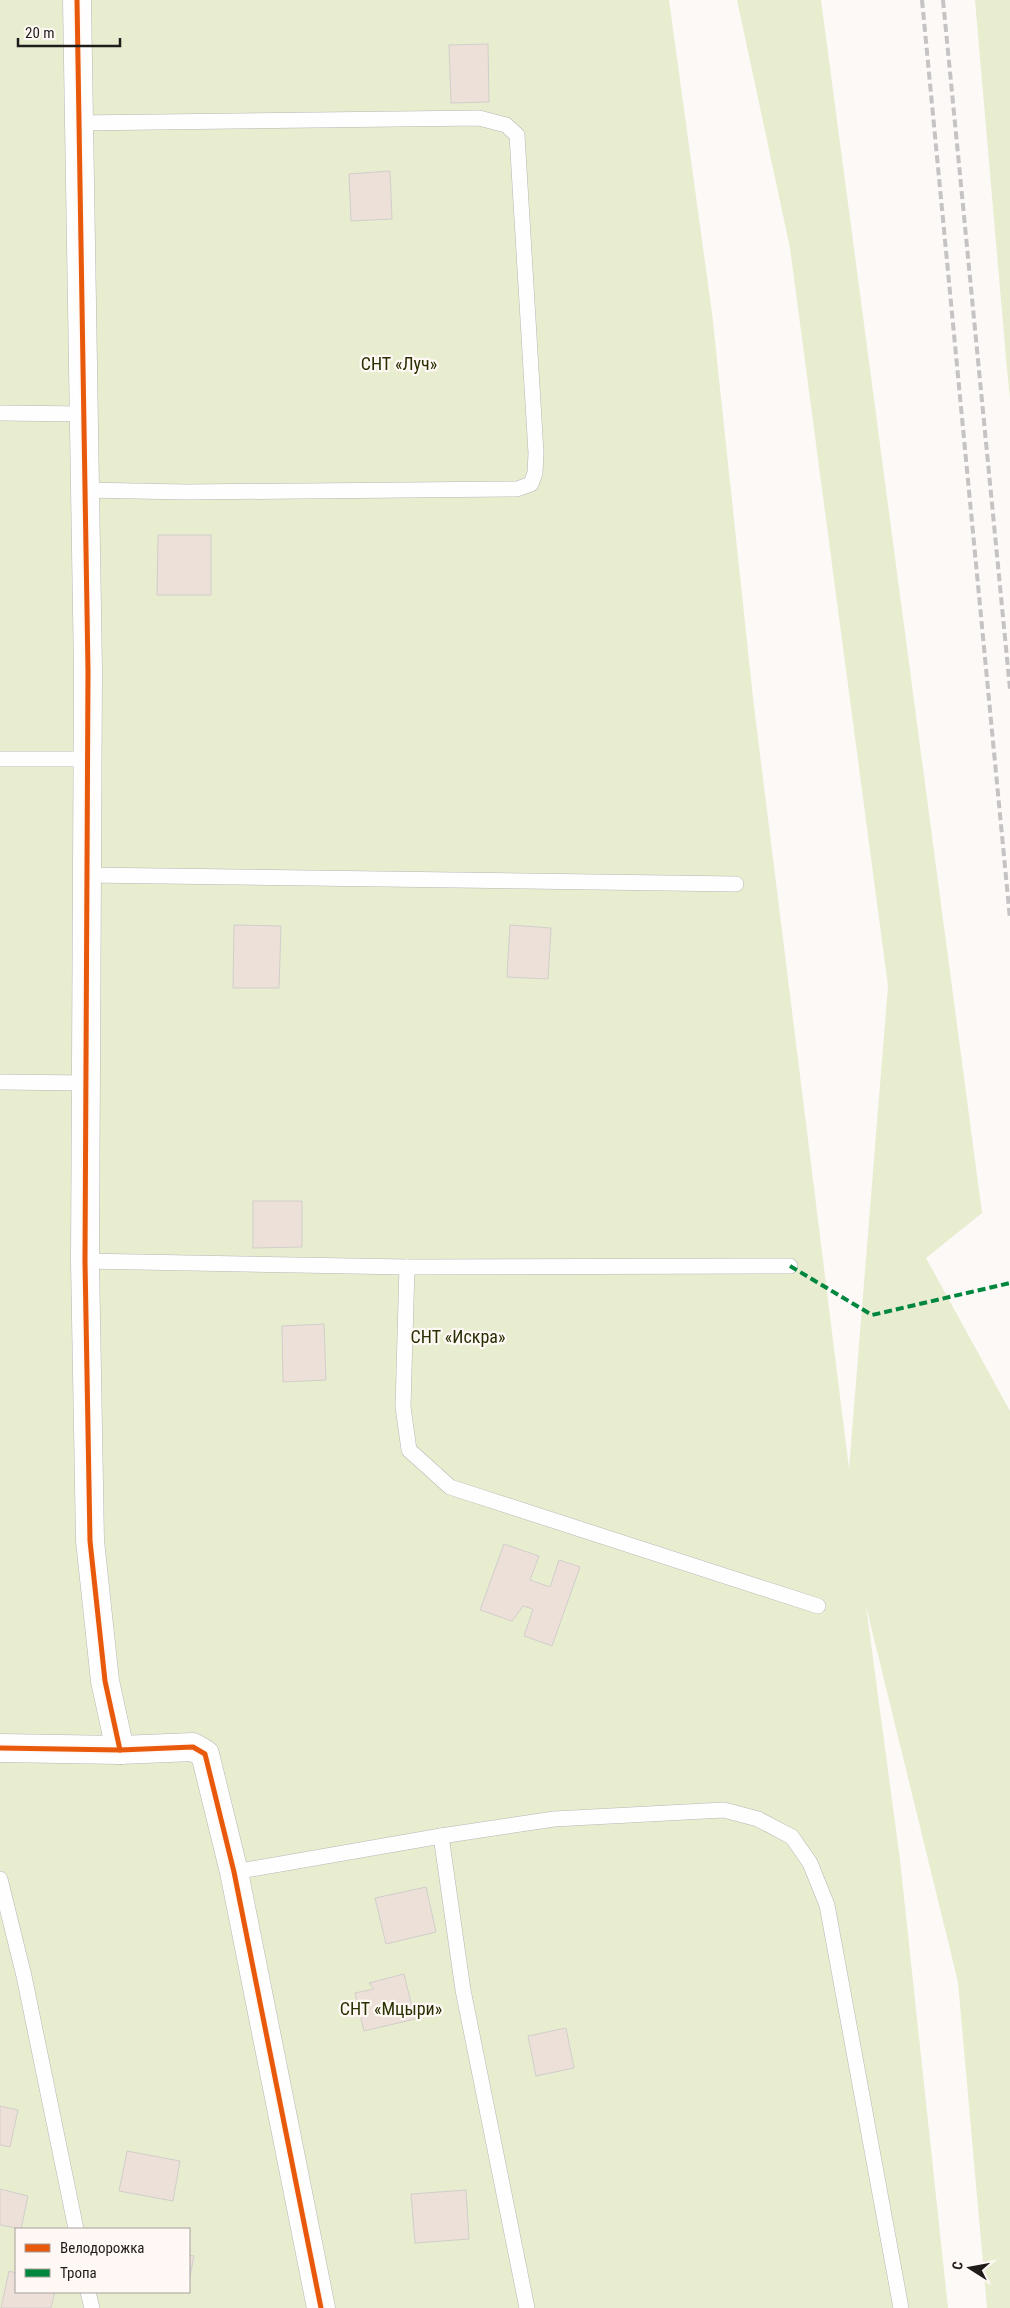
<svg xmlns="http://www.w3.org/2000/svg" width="1010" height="2308" font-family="'Roboto Condensed',sans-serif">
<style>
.green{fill:#e8edd0;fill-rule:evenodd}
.building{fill:#ede0d8;stroke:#d1cecc}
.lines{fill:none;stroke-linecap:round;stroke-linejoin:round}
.lane-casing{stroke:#b8b6b4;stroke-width:16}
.street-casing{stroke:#b8b6b4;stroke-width:29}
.lane{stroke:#fffefe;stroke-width:15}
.street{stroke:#fffefe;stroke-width:28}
.rail{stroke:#c5c3c3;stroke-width:4;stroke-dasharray:8 4;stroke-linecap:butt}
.quiet{stroke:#00873e;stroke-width:4;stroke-dasharray:8 4;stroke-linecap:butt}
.cycleway-casing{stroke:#fff8f4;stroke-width:8}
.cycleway{stroke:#e8590c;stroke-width:5}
.labels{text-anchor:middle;stroke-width:4.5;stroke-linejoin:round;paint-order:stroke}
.park-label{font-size:18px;fill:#283002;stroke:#fff8f4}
</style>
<rect width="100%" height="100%" fill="#fcf9f7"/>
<g class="green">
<path d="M 0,0 L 669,0 L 712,313 L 753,698 L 849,1469 L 888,986 L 790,248 L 737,0 L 821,0 L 982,1213 L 926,1258 L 1010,1411 L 1010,2308 L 987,2308 L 958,1982 L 866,1606 L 900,1860 L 948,2308 L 0,2308 ZM 16,2229 L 189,2229 L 189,2292 L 16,2292 Z"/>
<path d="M 975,0 L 1010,0 L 1010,398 L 1007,369 Z"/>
</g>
<g class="building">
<path d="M 488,44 L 489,102 L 451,103 L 449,45 Z"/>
<path d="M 390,171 L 392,219 L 351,221 L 349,174 Z"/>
<path d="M 158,535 L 211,535 L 211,595 L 157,595 Z"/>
<path d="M 234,925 L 281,926 L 279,988 L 233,988 Z"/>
<path d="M 510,925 L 551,928 L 548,979 L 507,977 Z"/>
<path d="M 253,1201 L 302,1201 L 302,1247 L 253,1248 Z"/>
<path d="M 324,1324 L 326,1380 L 283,1382 L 282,1326 Z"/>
<path d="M 504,1544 L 539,1556 L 530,1580 L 550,1587 L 559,1560 L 580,1567 L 552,1646 L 524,1636 L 533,1609 L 523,1606 L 512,1621 L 480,1610 Z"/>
<path d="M 426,1887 L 436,1932 L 386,1944 L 375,1898 Z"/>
<path d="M 404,1974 L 415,2019 L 364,2031 L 355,1993 L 374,1989 L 369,1983 Z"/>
<path d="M 566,2028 L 574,2068 L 536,2076 L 528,2036 Z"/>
<path d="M 0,2106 L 18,2110 L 10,2147 L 0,2145 Z"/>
<path d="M 127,2151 L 180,2161 L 173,2201 L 119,2191 Z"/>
<path d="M 0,2189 L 28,2196 L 21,2229 L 0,2225 Z"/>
<path d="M 466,2190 L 469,2239 L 415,2243 L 411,2194 Z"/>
<path d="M 189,2255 L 194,2256 L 189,2281 Z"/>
<path d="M 9,2271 L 16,2273 L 16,2292 L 55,2292 L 51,2308 L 1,2308 Z"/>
</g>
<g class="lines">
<g class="lane-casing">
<g id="lane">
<path d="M 79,123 L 479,118 L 506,125 L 517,135 L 536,453 L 535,473 L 531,484 L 517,489 L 186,492 L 85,490"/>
<path d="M 0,413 L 84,414"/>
<path d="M 0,759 L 87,759"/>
<path d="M 86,875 L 736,884"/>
<path d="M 0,1082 L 86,1083"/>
<path d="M 85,1261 L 407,1267 L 790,1266"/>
<path d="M 407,1267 L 403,1407 L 409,1450 L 450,1487 L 818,1606"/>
<path d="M 441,1836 L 463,1990 L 527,2308"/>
<path d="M 234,1872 L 441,1836 L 554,1819 L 724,1810 L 758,1819 L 792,1837 L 810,1863 L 827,1905 L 901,2308"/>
<path d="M 0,1879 L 24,1976 L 76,2229"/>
<path d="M 88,2292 L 92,2308"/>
</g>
</g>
<g class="street-casing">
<g id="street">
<path d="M 77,0 L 88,671 L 85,1261 L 90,1541 L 105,1681 L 120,1750"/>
<path d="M 0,1748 L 120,1750 L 193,1747 L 205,1754 L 234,1872 L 321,2308"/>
</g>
</g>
<use href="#lane" class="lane"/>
<use href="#street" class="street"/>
<g class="rail">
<path d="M 922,0 L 1010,919"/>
<path d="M 943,0 L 1010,689"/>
</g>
<path class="quiet" d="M 790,1266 L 872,1315 L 1010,1283"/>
<g class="cycleway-casing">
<g id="cycleway">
<path d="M 77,0 L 88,671 L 85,1261 L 90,1541 L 105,1681 L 120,1750"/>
<path d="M 0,1748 L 120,1750 L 193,1747 L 205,1754 L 234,1872 L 321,2308"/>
</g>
</g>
<use href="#cycleway" class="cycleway"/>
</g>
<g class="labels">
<g class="park-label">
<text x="399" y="370">СНТ «Луч»</text>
<text x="458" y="1343">СНТ «Искра»</text>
<text x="391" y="2015">СНТ «Мцыри»</text>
</g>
</g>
<rect x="15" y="2228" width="175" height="65" fill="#fff8f4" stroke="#a5a09d"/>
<rect x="25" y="2244" width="25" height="8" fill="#e8590c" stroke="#a5a09d"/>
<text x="60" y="2253" font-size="15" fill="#1f1c1a">Велодорожка</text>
<rect x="25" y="2269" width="25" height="8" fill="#00873e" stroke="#a5a09d"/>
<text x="60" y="2278" font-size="15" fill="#1f1c1a">Тропа</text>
<g transform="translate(970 2268) rotate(281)" stroke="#fff8f4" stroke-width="4" paint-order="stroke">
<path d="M0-4L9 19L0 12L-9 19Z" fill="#1f1c1a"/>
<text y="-8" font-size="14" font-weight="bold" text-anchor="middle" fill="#1f1c1a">С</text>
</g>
<path d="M18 38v8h102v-8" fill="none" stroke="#1f1c1a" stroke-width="2.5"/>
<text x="25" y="38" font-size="15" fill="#1f1c1a" stroke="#fff8f4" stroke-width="4" paint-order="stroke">20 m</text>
</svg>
